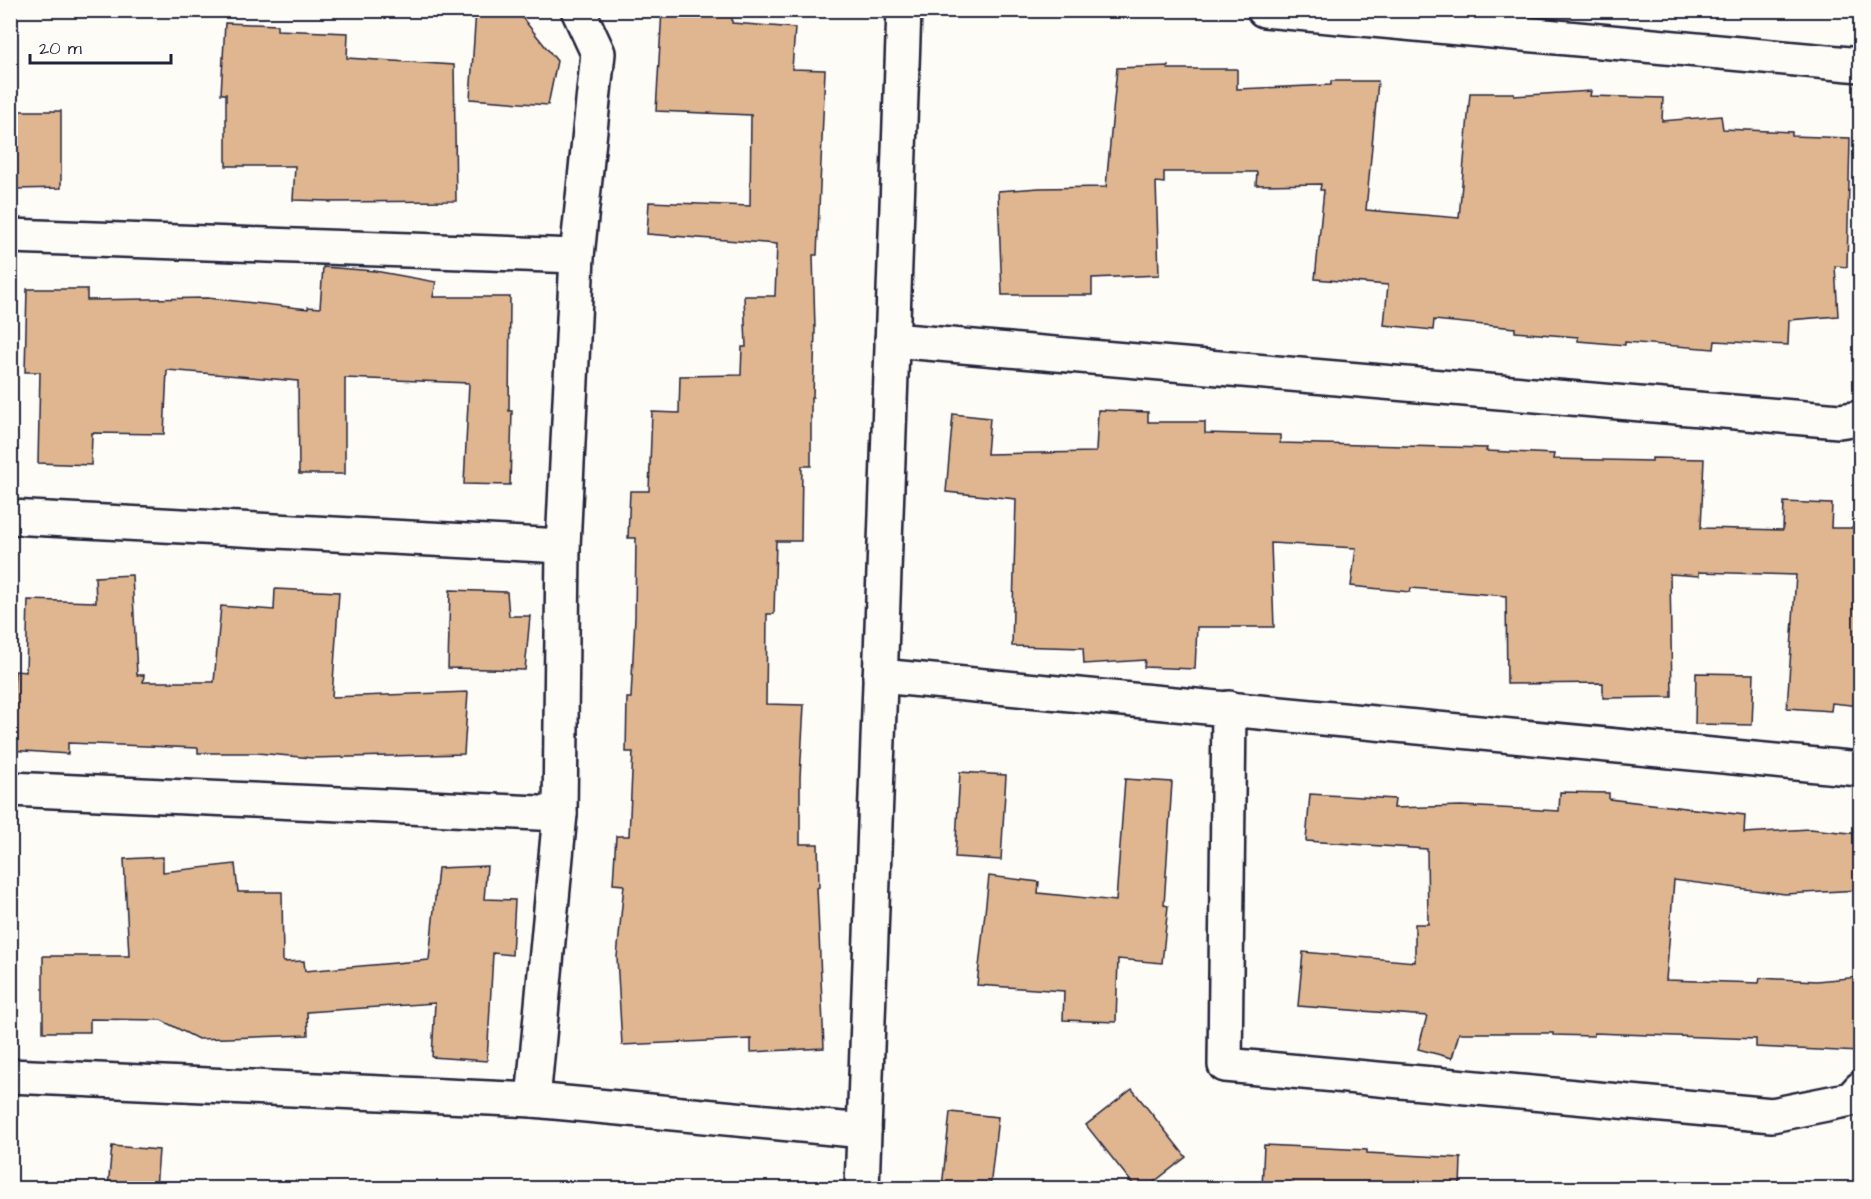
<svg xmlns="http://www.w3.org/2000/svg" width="1871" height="1199" font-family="'Architects Daughter',sans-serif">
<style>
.building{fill:#dfb690;stroke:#22223b;stroke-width:1.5}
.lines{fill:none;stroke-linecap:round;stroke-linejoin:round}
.street-casing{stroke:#22223b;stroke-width:38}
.street{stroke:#fdfcf7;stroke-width:33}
</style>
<rect width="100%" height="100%" fill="#fdfcf7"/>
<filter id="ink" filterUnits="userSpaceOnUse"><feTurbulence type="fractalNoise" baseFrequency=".0167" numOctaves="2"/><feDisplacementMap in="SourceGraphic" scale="12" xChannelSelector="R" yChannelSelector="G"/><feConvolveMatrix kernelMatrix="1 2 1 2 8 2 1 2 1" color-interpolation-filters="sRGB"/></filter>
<g filter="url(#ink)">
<g class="building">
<path d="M 476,10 L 516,10 L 557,61 L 548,105 L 470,99 Z"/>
<path d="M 662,10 L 732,10 L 732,23 L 795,28 L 792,69 L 825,70 L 817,255 L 813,255 L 815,330 L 813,397 L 811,397 L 811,466 L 802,466 L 801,541 L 776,541 L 774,614 L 767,614 L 766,704 L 804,705 L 800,777 L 800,844 L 818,844 L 819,887 L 817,888 L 824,1048 L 751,1052 L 751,1039 L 622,1045 L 617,957 L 624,885 L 613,884 L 616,836 L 629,836 L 633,752 L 626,752 L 627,698 L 631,698 L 635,617 L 636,538 L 628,538 L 630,491 L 649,491 L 652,412 L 679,413 L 680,376 L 741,375 L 742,347 L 746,347 L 744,296 L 775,296 L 777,244 L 647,234 L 649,202 L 750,206 L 751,115 L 656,111 Z"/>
<path d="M 225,23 L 277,25 L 277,30 L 348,33 L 347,58 L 454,65 L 456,201 L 329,202 L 329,201 L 293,200 L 295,166 L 226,166 L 226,94 L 221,94 Z"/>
<path d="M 1168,66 L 1168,69 L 1237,69 L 1237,89 L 1331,85 L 1331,81 L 1378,81 L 1366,210 L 1459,218 L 1470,93 L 1514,93 L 1514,96 L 1591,91 L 1590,96 L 1663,98 L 1662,121 L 1721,116 L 1723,129 L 1792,132 L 1792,136 L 1850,138 L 1847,267 L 1835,266 L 1838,316 L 1789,320 L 1788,345 L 1715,341 L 1714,349 L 1625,342 L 1625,345 L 1578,341 L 1578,337 L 1515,332 L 1515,328 L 1434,320 L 1433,330 L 1384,325 L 1388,285 L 1315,279 L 1324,190 L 1320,190 L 1321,184 L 1256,185 L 1257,172 L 1164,172 L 1164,183 L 1156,182 L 1159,275 L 1092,278 L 1092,295 L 1002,295 L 998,191 L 1039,188 L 1106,187 L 1117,68 Z"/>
<path d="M 15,111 L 61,111 L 61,188 L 14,189 Z"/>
<path d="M 323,267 L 375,271 L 436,282 L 433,297 L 510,297 L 509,411 L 512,411 L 510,485 L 464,484 L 469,383 L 345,378 L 345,474 L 299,474 L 298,381 L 167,370 L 164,434 L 92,433 L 91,465 L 38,463 L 40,372 L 25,372 L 27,289 L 87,289 L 87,300 L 207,298 L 308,309 L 308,307 L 320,308 Z"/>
<path d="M 1098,410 L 1148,412 L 1148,422 L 1205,422 L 1205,433 L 1280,435 L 1280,443 L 1487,448 L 1486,451 L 1554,454 L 1553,459 L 1652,461 L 1652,458 L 1704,459 L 1701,528 L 1783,530 L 1784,502 L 1832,504 L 1831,528 L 1860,528 L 1860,706 L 1832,703 L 1831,711 L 1787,708 L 1796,575 L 1699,572 L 1699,576 L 1670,574 L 1672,697 L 1603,698 L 1603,683 L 1507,684 L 1506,596 L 1411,588 L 1410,592 L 1351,586 L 1356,548 L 1271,543 L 1274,627 L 1197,627 L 1195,669 L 1144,667 L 1145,660 L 1084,664 L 1083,648 L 1012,646 L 1016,499 L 946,492 L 953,414 L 990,418 L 987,454 L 1096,452 Z"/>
<path d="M 132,575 L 137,675 L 144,675 L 143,682 L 214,682 L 221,606 L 274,610 L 275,589 L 339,592 L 332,697 L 468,692 L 464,754 L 312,758 L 257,753 L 198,753 L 198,748 L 68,743 L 68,754 L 10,750 L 15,671 L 26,672 L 28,600 L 96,602 L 95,577 Z"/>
<path d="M 450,590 L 507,592 L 509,616 L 530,616 L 525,670 L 448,668 Z"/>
<path d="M 1696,673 L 1754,674 L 1752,725 L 1695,724 Z"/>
<path d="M 960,772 L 1006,775 L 1001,860 L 955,857 Z"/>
<path d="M 1125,779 L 1172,782 L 1164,905 L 1168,906 L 1162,963 L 1118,959 L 1116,1022 L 1063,1020 L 1064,991 L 977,985 L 989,876 L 1039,882 L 1038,893 L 1116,901 Z"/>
<path d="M 1560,792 L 1609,793 L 1609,799 L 1745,815 L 1744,833 L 1810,829 L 1860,834 L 1860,890 L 1785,894 L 1674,880 L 1666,980 L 1759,983 L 1760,978 L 1816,981 L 1860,977 L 1860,1052 L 1756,1047 L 1756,1039 L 1594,1033 L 1594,1036 L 1553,1035 L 1553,1033 L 1459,1033 L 1452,1058 L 1418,1049 L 1427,1016 L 1298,1006 L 1303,952 L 1415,962 L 1415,924 L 1428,924 L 1427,849 L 1306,841 L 1310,794 L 1395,799 L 1394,808 L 1461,806 L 1559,811 Z"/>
<path d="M 163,857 L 163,872 L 235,864 L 238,892 L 282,892 L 283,962 L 304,961 L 305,971 L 429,960 L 438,868 L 487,866 L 484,899 L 515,900 L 512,955 L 493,953 L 487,1061 L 432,1057 L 435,1003 L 307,1012 L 308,1035 L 198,1039 L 161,1020 L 90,1019 L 90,1032 L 43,1032 L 43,956 L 129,956 L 124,859 Z"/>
<path d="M 1132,1089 L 1186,1157 L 1146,1188 L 1136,1188 L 1086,1125 Z"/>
<path d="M 950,1112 L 998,1117 L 990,1188 L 942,1188 Z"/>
<path d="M 1264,1145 L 1367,1150 L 1367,1153 L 1461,1158 L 1460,1188 L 1262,1188 Z"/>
<path d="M 112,1146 L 159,1150 L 156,1188 L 108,1188 Z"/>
</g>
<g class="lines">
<g class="street-casing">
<g id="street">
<path d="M 1264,10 L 1860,65"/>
<path d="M 10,236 L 577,256"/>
<path d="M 892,340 L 1839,421 L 1860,418"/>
<path d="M 10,517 L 563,546"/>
<path d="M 880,676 L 1860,769"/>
<path d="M 1229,708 L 1225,1065 L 1772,1115 L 1851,1099 L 1860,1089"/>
<path d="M 10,789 L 560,814"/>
<path d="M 10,1076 L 533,1100 L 560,814 L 563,546 L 577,256 L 598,53 L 578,10"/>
<path d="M 533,1100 L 864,1131"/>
<path d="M 862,1188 L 904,10"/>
</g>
</g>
<use href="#street" class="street"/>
</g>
</g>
<rect width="1871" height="1199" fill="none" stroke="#fdfcf7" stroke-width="36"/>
<rect x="18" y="18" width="1835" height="1163" fill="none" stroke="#22223b" stroke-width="2" filter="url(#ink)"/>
<path d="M30 54v9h141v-9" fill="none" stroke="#22223b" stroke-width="3"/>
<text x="39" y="54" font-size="18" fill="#22223b" stroke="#fdfcf7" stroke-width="4.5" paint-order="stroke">20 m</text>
</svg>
